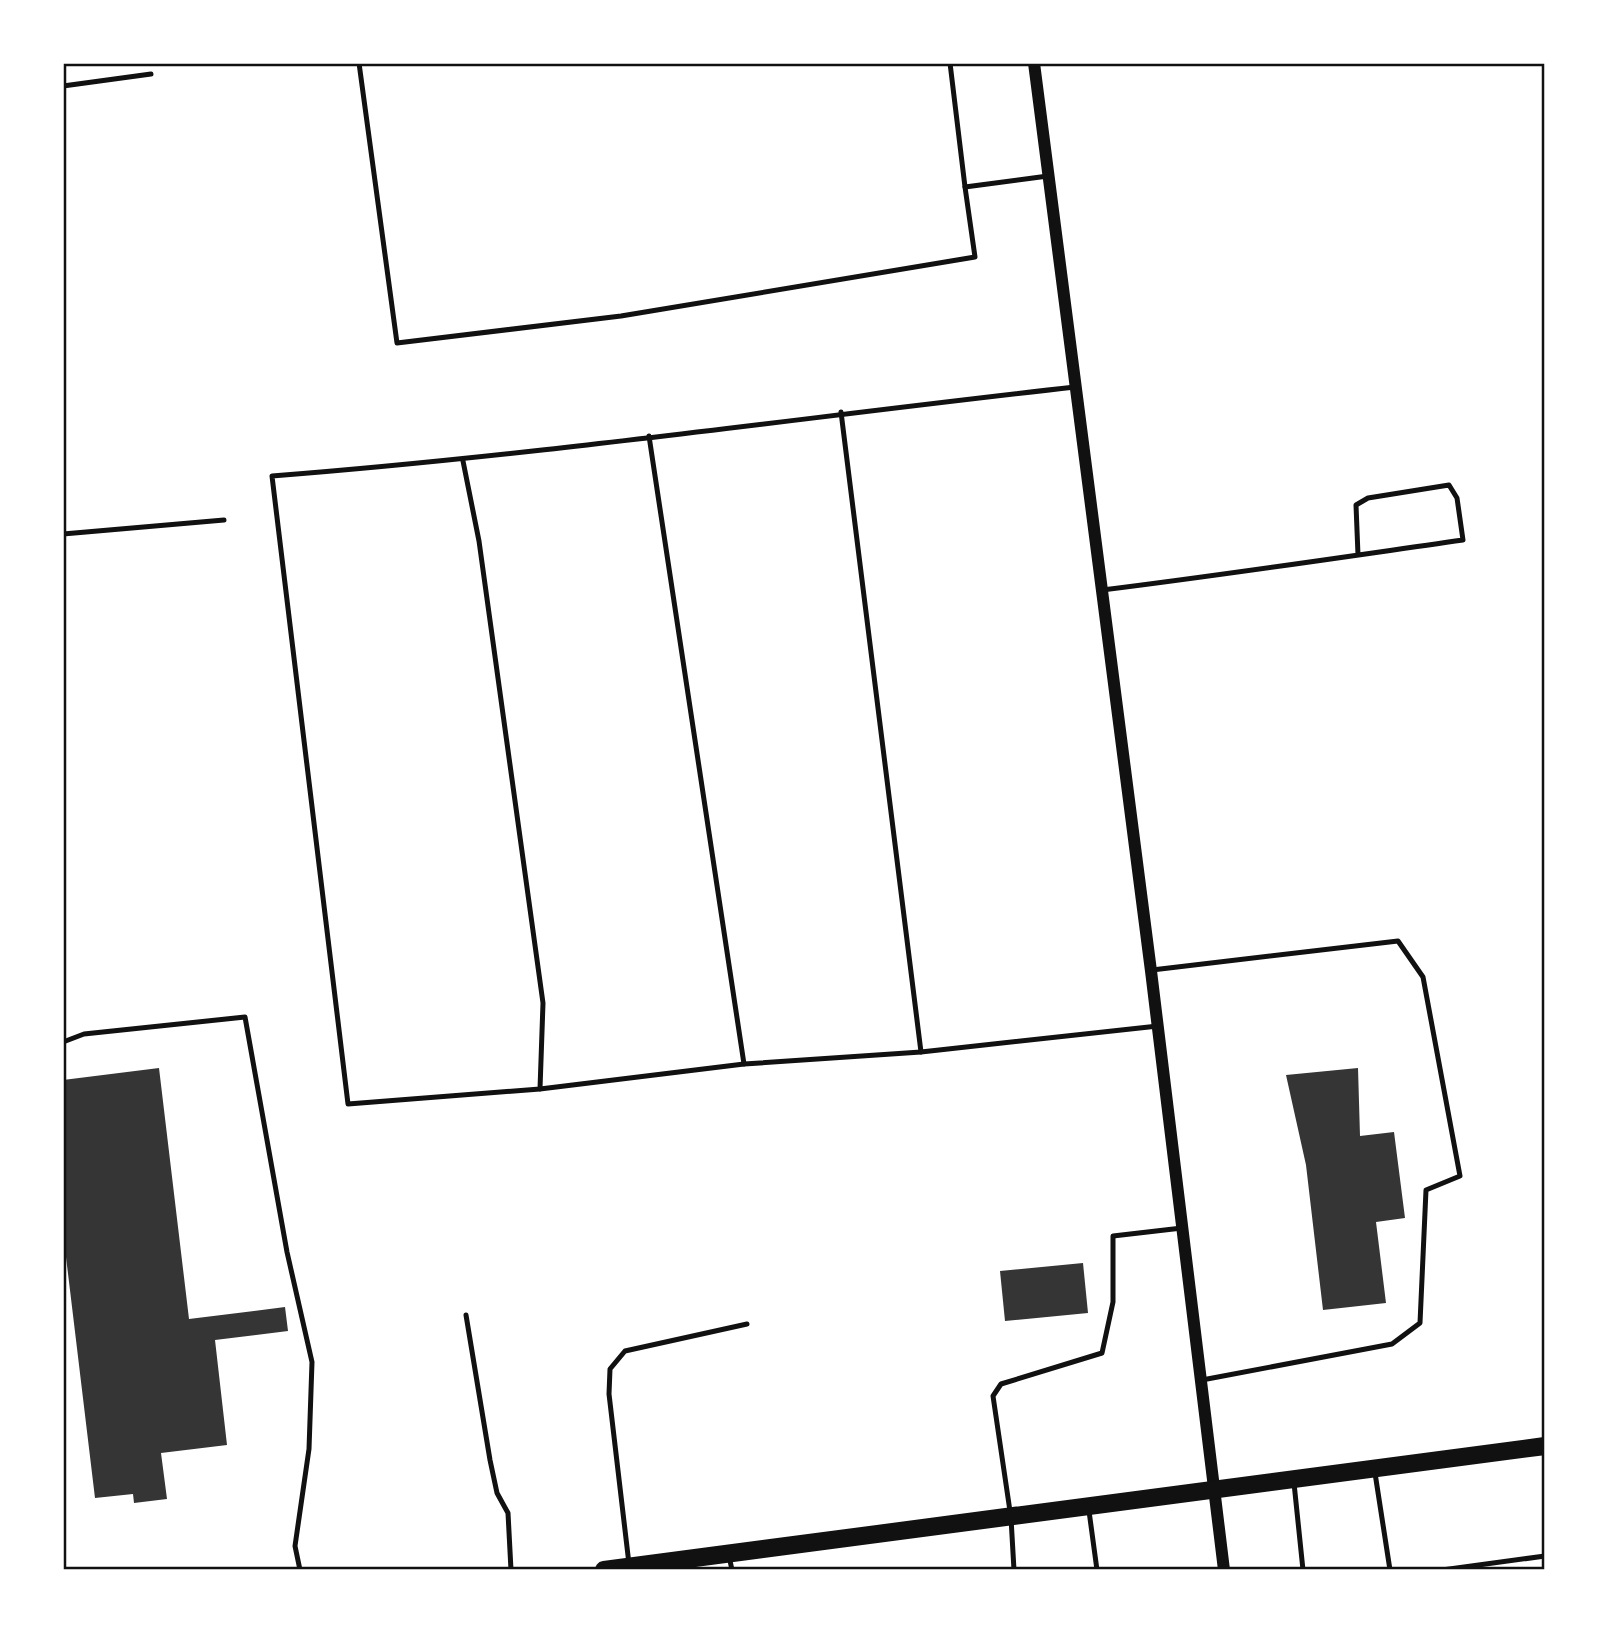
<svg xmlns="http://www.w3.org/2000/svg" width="1608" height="1633" font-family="'Exo 2',sans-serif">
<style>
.building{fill:#353535}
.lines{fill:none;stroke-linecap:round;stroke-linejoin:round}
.service{stroke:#111;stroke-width:5}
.tertiary{stroke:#111;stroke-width:12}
.primary{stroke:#111;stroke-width:18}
.neatline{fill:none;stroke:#111;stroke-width:2.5}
</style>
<rect width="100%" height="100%" fill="#fff"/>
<g class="building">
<path d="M 159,1068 L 189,1319 L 285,1307 L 288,1331 L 215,1340 L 227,1445 L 161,1453 L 167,1499 L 134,1503 L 133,1494 L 95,1498 L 63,1232 L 63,1080 Z"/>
<path d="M 1358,1068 L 1360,1136 L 1394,1132 L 1405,1218 L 1376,1222 L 1386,1303 L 1323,1310 L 1306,1165 L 1286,1075 Z"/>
<path d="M 1083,1263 L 1088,1313 L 1005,1321 L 1000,1271 Z"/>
</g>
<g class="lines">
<g class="service">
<path d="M 359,63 L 397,343 L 621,316 L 975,257 L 965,187"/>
<path d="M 950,63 L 965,187 L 1048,176"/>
<path d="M 63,86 L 151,74"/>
<path d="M 1075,387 C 807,417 540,455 272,476 L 348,1104 L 540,1089 L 744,1064 L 921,1052 L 1158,1026"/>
<path d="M 841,412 L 921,1052"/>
<path d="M 649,436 L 744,1064"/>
<path d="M 463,461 L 479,541 L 543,1003 L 540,1089"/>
<path d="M 63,534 L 224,520"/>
<path d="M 1102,590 C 1223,575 1343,557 1463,540 L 1457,498 L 1449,485 L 1368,498 L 1356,505 L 1358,555"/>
<path d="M 1152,970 L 1398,941 L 1423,977 L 1460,1176 L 1426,1190 L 1420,1323 L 1392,1344 L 1202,1380"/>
<path d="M 63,1042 L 84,1034 L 245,1017 L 287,1252 L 312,1362 L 309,1449 L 295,1546 L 300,1570"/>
<path d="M 466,1315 L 490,1460 L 497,1493 L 508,1513 L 511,1570"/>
<path d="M 1375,1473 L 1390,1570"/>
<path d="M 1294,1483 L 1303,1570"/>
<path d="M 1089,1511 L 1097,1570"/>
<path d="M 729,1556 L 732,1570"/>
<path d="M 63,1564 L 64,1570"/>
<path d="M 629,1564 L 609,1394 L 610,1369 L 625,1351 L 747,1324"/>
<path d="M 1014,1570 L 1011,1518 L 993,1396 L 1001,1384 L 1102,1353 L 1113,1302 L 1113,1236 L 1182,1228"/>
<path d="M 1442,1570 L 1545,1556"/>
</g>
<path class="tertiary" d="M 1034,63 L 1151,971 L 1224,1570"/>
<path class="primary" d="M 604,1570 L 1545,1446"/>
</g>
<rect width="1608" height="1633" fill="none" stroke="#ffffff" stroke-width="130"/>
<rect x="65" y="65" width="1478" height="1503" class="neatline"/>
</svg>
